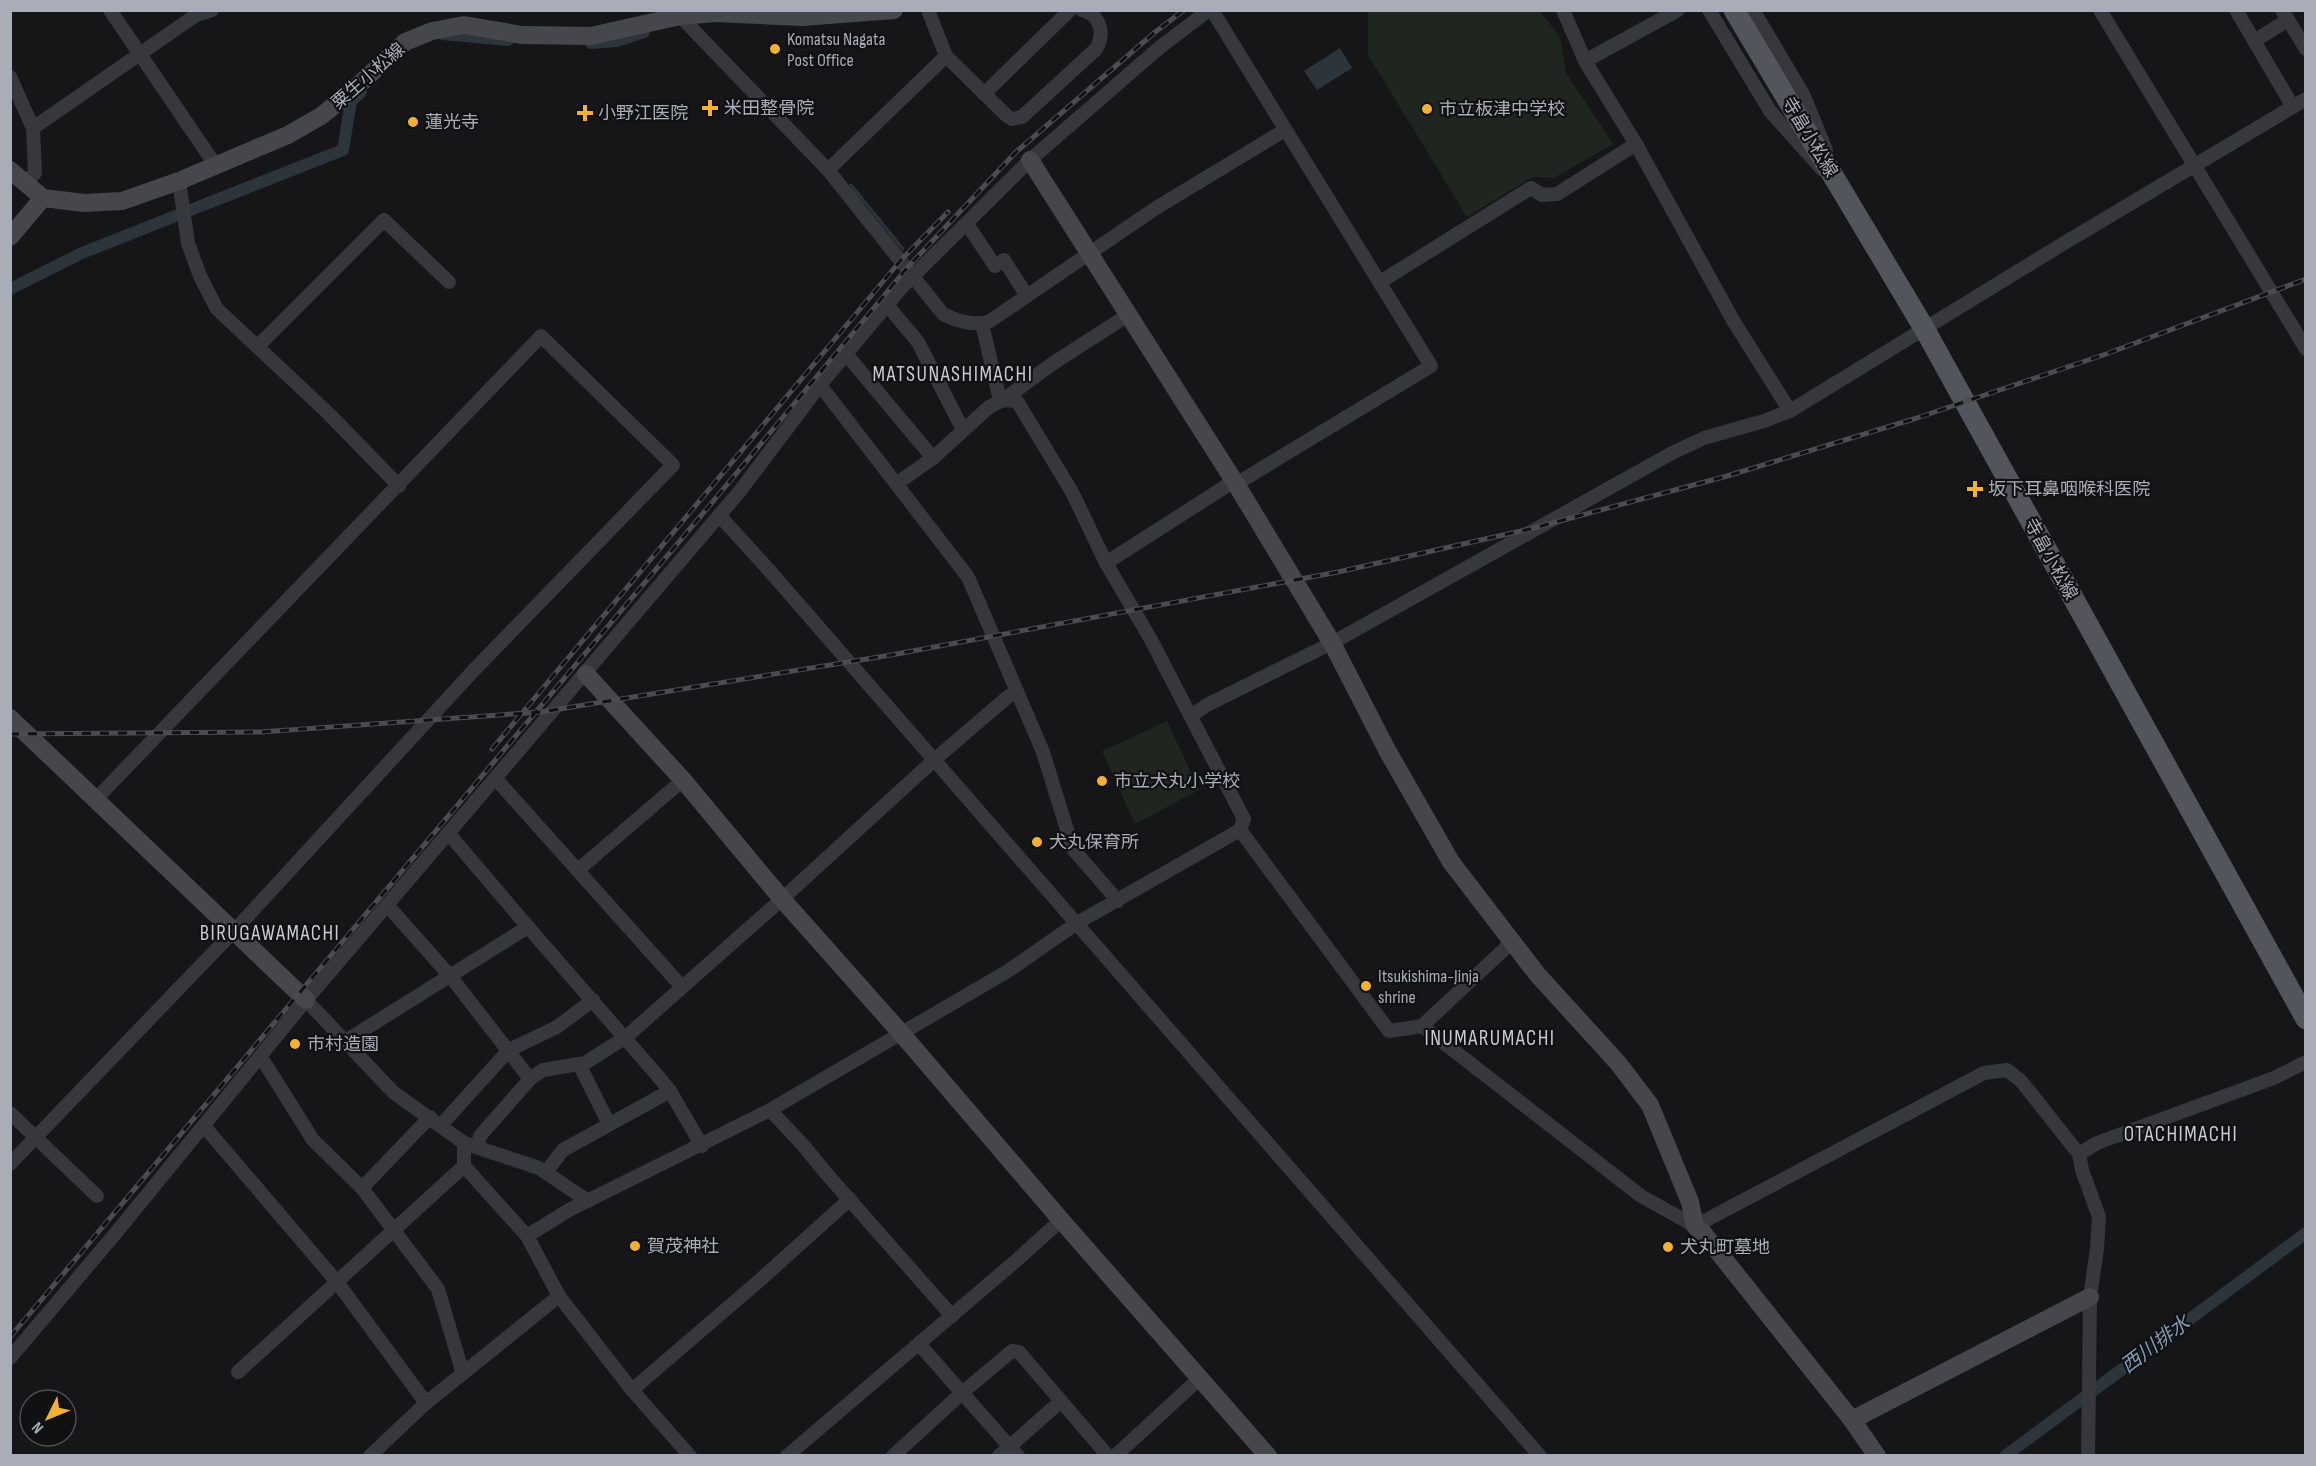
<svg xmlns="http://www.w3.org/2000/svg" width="2316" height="1466" font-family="'Sofia Sans Condensed','Noto Sans JP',sans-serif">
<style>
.green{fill:#1e261f}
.water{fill:#2c353c}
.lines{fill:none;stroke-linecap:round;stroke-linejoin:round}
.stream{stroke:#2c353c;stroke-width:3}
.canal{stroke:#2c353c;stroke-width:12}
.street{stroke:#37383d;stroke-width:14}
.secondary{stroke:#45474d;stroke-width:18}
.primary{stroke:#53555c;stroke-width:21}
.rail-casing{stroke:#4a4c52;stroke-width:5}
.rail{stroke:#111113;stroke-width:3;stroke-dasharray:9;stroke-linecap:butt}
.poi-dot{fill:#f2b134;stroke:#111113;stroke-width:2}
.labels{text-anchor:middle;stroke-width:4.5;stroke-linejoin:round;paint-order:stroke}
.poi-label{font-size:18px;fill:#a8adb8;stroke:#111113;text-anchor:start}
.street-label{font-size:18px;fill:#a8adb8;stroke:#111113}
.water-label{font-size:20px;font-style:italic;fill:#7f9bb3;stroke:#111113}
.quarter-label{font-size:21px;letter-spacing:1.5px;fill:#c9ccd4;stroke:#111113}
</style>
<rect width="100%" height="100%" fill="#161618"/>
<g class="green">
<path d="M 1368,11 L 1540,11 L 1560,37 L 1566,73 L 1613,144 L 1554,178 L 1532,177 L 1467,217 L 1368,55 Z"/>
<path d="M 1167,721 L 1199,790 L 1135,824 L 1102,751 Z"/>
</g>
<path class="water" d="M 1340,48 L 1352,68 L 1317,90 L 1304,71 Z"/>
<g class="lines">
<path class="stream" d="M 851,185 L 903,249"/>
<g class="canal">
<path d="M 442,34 L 508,40"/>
<path d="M 591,43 L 617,41 L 644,32"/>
<path d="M 188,211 L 343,150 L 351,101 L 361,92"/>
<path d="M 10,289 L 82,253 L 178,215"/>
<path d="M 2005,1456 L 2306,1233"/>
</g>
<g class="street">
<path d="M 110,10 L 216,166"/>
<path d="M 928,10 L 946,56 L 1007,116 L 1012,119 L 1022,117 L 1096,49 C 1105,34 1101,15 1082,10"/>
<path d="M 1212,10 L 1431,366 L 1236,484"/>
<path d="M 1563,10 L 1585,61 L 1636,144 L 1734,322 L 1790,411"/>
<path d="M 1709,10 L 1770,111 L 1822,169"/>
<path d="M 1753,10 L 1803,94 L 1826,150"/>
<path d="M 2100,10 L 2306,349"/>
<path d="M 2236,10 L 2293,107"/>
<path d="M 2282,10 L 2306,49"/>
<path d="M 680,16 L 828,170 L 943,314 C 957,321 974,327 990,321 L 1156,208 L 1285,130"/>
<path d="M 2254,41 L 2288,20"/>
<path d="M 1585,61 L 1678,10"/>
<path d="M 10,77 L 33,128 L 35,173 L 25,184"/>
<path d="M 984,94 L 1070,10"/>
<path d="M 33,128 L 196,15 L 212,10"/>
<path d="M 828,170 L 946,56"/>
<path d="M 179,181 L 188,243 L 200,276 L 217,309 L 329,414 L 399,486"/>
<path d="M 967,224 L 995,266 L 1004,260 L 1027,296"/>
<path d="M 1380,282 L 1531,188 L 1542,195 L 1557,194 L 1636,144"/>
<path d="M 887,305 L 918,342 L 963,430"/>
<path d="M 258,346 L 384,220 L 449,282"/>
<path d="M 846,354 L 933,458"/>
<path d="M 820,385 L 968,577 L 1043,752 L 1073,849 L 1118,901"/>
<path d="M 896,484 L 933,458 L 989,407 L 1003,400 L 1052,364 L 1128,315"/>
<path d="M 719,515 L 768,569 L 1540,1456"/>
<path d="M 1106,563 L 1234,481"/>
<path d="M 1191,716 L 1207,705 L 1332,643 L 1672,453 L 1704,438 L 1764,421 L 1790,411 L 2061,245 L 2306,99"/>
<path d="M 495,778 L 682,987"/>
<path d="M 1240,830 L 1389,1031 L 1422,1026 L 1512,942"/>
<path d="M 449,834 L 528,927 L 657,1075 L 670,1091 L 702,1146"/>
<path d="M 578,870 L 683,780"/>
<path d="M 387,905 L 451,977 L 530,1079"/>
<path d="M 306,1000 L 393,1092 L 464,1143 L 539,1168 L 588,1201"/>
<path d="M 1422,1026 L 1641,1196 L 1695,1226 L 1984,1073 L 2007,1070 L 2021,1081 L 2079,1154 L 2082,1170 L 2099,1217 L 2097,1249 L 2090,1297 L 2088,1456"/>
<path d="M 344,1042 L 528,927"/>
<path d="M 261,1057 L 313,1140 L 362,1188 L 438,1289 L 463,1374"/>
<path d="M 579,1064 L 609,1124"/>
<path d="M 770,1110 L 803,1145 L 825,1172 L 952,1316"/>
<path d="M 10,1113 L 97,1196"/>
<path d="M 441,1125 L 509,1050 L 557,1027 L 593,1000"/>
<path d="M 204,1126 L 337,1282 L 426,1403"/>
<path d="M 464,1143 L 464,1166 L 527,1236 L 559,1296 L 632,1390 L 690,1456"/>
<path d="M 477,1147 L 480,1136 L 530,1079 L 543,1070 L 585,1063 L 626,1037 L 782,899 L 934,760 L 1010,695"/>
<path d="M 2079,1154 L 2097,1143 L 2274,1078 L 2306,1062"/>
<path d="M 10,1164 L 234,931 L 474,670 L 673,465 L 541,336 L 95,800"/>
<path d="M 546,1172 L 563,1150 L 670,1091"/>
<path d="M 362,1188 L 430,1117"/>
<path d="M 527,1236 L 569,1210 L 770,1110 L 1008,971 L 1077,923 L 1240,830 L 1244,819 L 1150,638 L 1106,563 L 1072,492 L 1017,401 L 1003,400 L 999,396 L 982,324"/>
<path d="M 919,1344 L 1018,1456"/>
<path d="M 10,1358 L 115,1234 L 306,1000 L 740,491 L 820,385 L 902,287 L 1030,160 L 1159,48 L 1209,10"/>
<path d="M 238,1372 L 464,1166"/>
<path d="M 632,1390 L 760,1280 L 850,1199"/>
<path d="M 370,1456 L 426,1403 L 559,1296"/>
<path d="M 787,1456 L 1018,1259 L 1061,1220"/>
<path d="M 893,1456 L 963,1392 L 1012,1351 L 1019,1352 L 1108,1456"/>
<path d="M 999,1456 L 1061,1401"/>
<path d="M 1115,1456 L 1200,1378"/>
</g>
<g class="secondary">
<path d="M 1030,160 L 1236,484 L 1332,643 L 1387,750 L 1451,862 L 1537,974 L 1618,1063 L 1650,1105 L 1690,1202 L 1695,1226 L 1704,1234 L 1852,1420 L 1877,1456"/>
<path d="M 10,170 L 43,198 L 84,203 L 122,201 L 179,181 L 288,135 L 321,116 L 352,91 L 405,42 L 432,31 L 464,25 L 522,35 L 591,36 L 680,16 L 716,13 L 802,17 L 894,10"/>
<path d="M 10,237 L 43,198"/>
<path d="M 586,674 L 683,780 L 782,899 L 901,1033 L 1061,1220 L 1268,1456"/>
<path d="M 10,718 L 306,1000"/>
<path d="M 1852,1420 L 2090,1297"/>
</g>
<path class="primary" d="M 1734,10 L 1924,328 L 2306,1019"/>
<g class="rail-casing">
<g id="rail">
<path d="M 10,734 L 261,732 L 541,712 L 891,655 L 1338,572 L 1530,529 L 1727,476 L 1917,418 L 2106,354 L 2306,279"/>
<path d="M 492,749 L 901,260 L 948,212"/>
<path d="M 10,1337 L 710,505 L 907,268 L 1016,152 L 1154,33 L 1184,10"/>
</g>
</g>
<use href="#rail" class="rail"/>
</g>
<g class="poi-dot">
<circle cx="775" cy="49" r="6"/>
<path d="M707 99h6v6h6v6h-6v6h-6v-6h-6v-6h6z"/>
<circle cx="1427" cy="109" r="6"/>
<path d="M582 104h6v6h6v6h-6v6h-6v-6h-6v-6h6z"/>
<circle cx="413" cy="122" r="6"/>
<path d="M1972 480h6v6h6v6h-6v6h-6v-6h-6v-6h6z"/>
<circle cx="1102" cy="781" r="6"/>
<circle cx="1037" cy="842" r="6"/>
<circle cx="1366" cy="986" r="6"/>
<circle cx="295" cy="1044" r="6"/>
<circle cx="635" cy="1246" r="6"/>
<circle cx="1668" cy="1247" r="6"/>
</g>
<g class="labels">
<g class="poi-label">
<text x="787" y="45">Komatsu Nagata<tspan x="787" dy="21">Post Office</tspan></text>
<text x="724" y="114">米田整骨院</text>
<text x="1439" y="115">市立板津中学校</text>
<text x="598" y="119">小野江医院</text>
<text x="425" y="128">蓮光寺</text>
<text x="1988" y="495">坂下耳鼻咽喉科医院</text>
<text x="1114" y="787">市立犬丸小学校</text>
<text x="1049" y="848">犬丸保育所</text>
<text x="1378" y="982">Itsukishima-Jinja<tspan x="1378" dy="21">shrine</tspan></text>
<text x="307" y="1050">市村造園</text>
<text x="647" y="1252">賀茂神社</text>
<text x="1680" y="1253">犬丸町墓地</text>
</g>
<g class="street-label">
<text transform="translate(368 76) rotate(-41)" y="6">粟生小松線</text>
<text transform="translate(1810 137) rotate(59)" y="6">寺畠小松線</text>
<text transform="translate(2051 559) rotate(61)" y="6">寺畠小松線</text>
</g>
<g class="water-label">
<text transform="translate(2155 1344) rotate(-37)" y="7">西川排水</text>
</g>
<g class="quarter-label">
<text x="953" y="381">MATSUNASHIMACHI</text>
<text x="270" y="940">BIRUGAWAMACHI</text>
<text x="1490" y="1045">INUMARUMACHI</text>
<text x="2181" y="1141">OTACHIMACHI</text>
</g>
</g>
<rect width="2316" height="1466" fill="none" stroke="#a8adb8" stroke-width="24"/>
<g transform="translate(48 1418) rotate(227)"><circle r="28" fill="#111113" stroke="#4d4f55" stroke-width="1.5"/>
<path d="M0-4.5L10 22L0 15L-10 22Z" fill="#f2b134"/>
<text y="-9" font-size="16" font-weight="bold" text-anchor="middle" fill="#a8adb8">N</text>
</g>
</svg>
